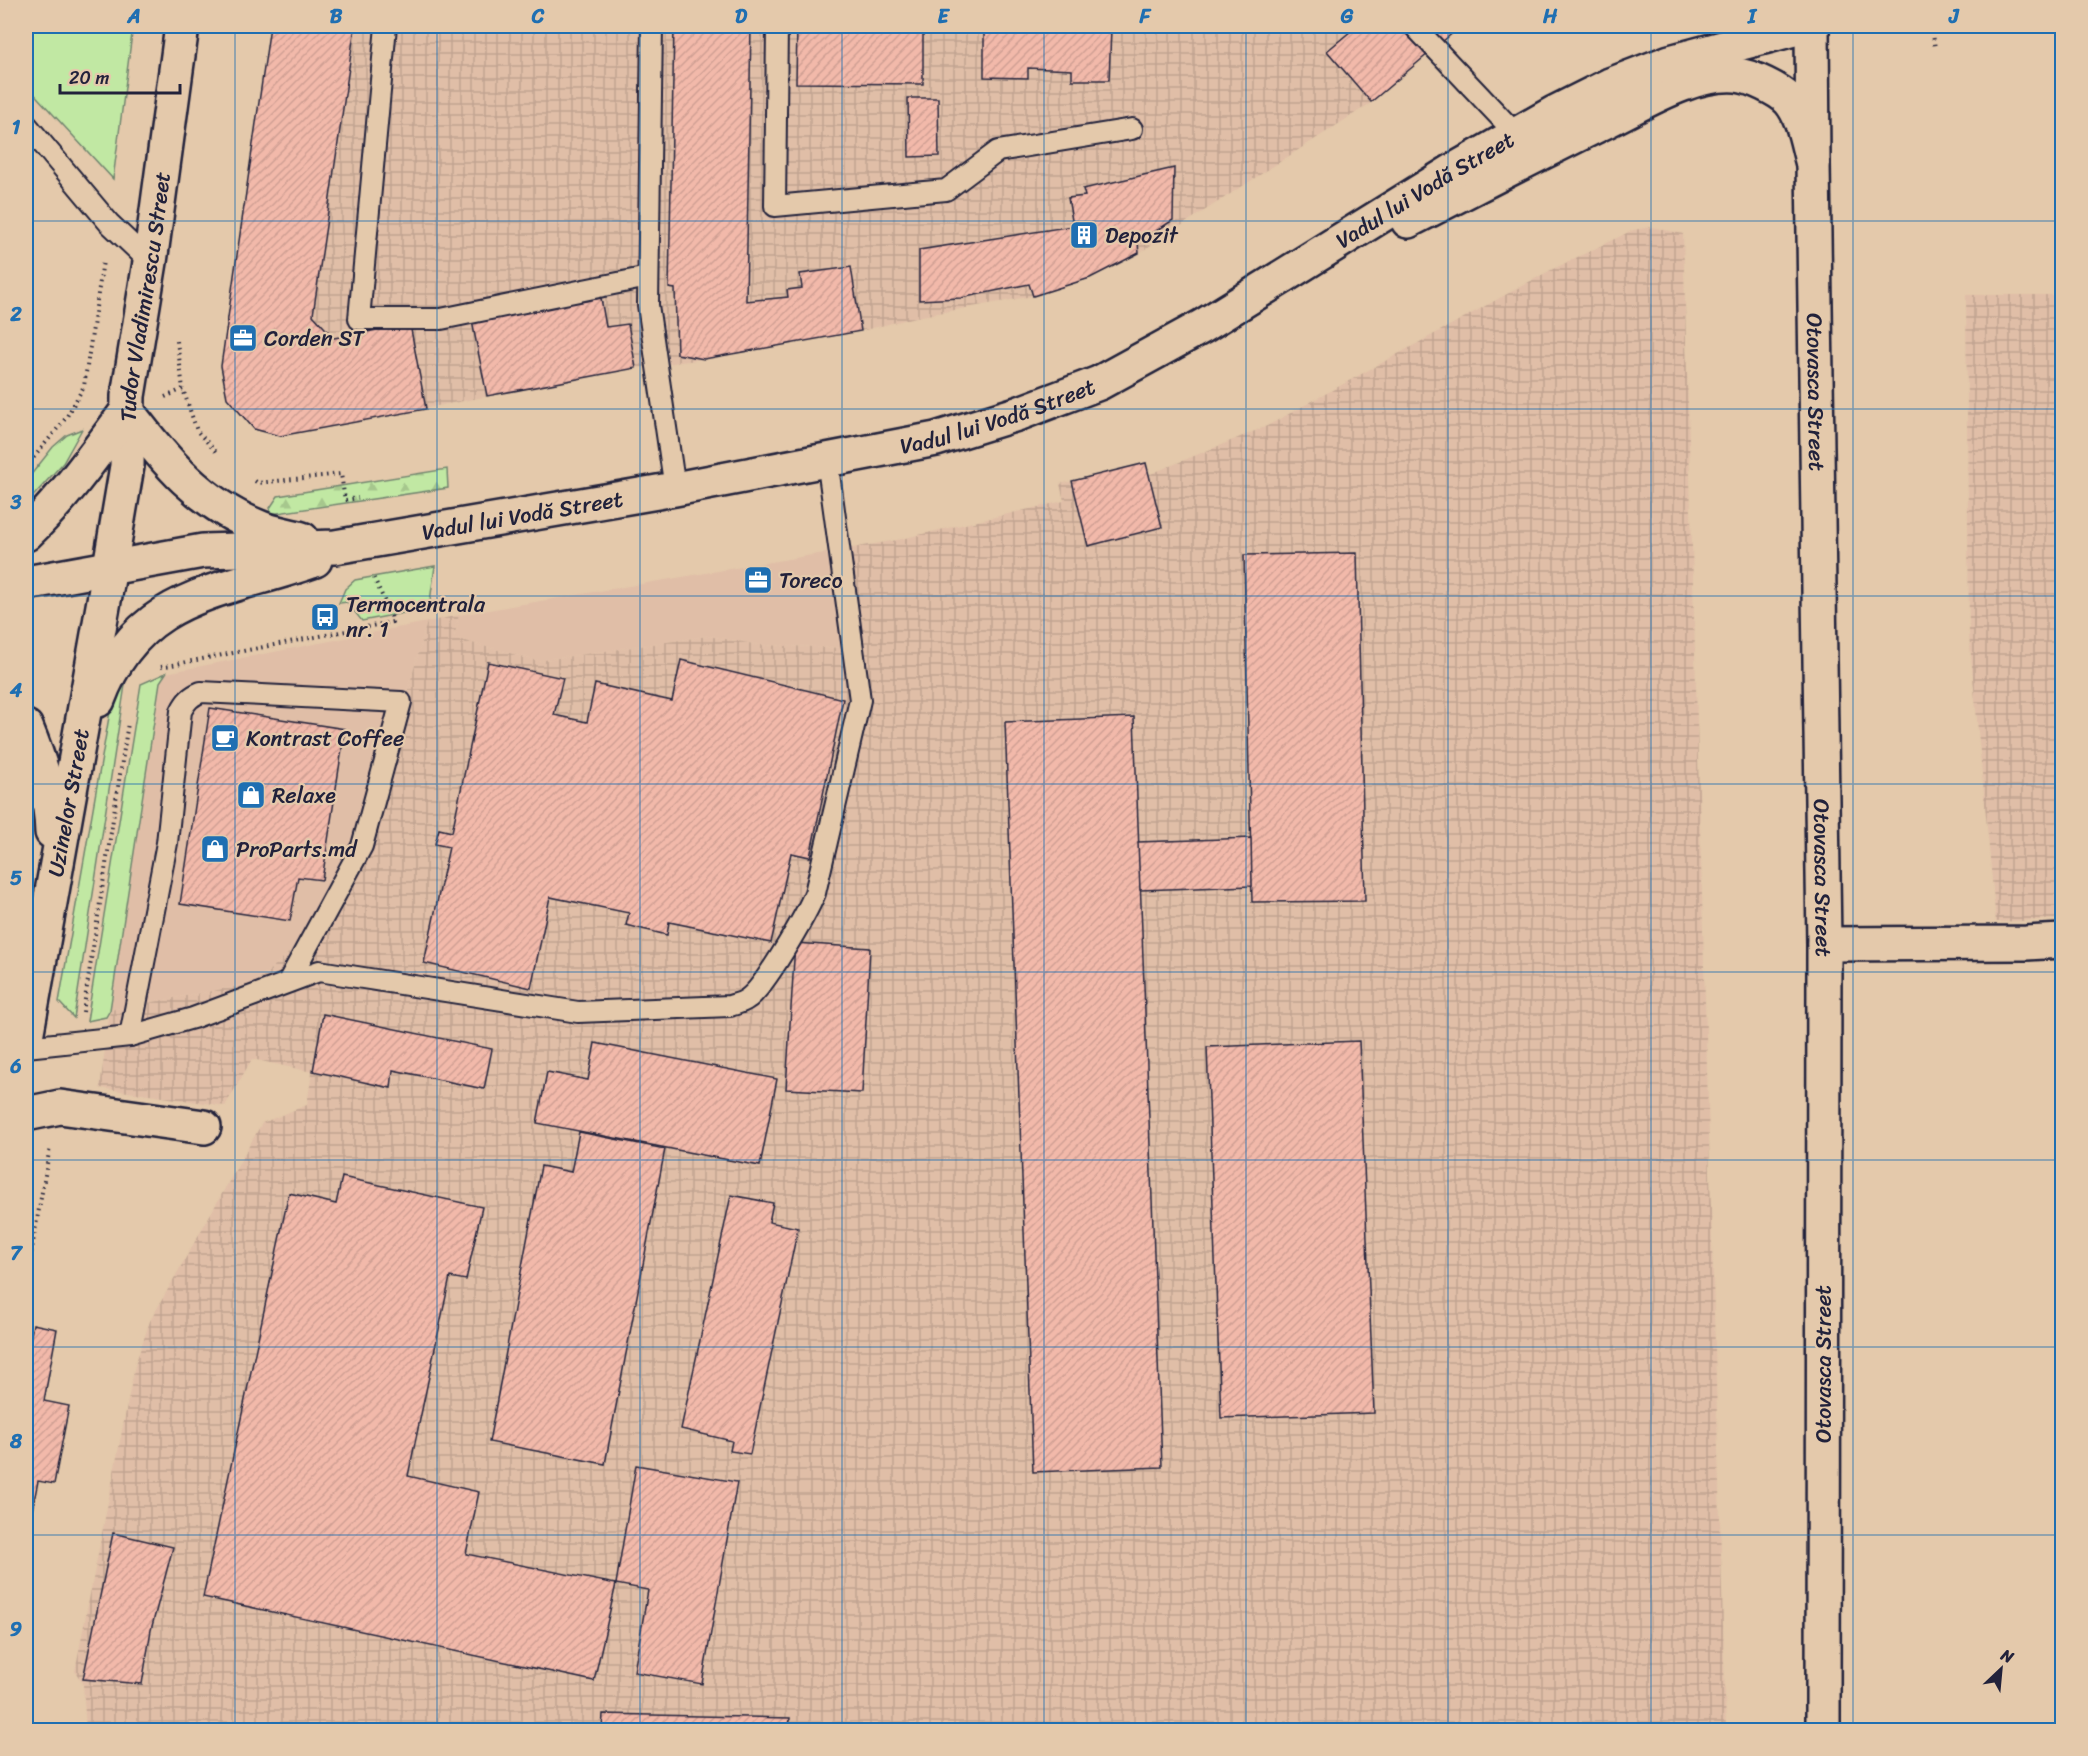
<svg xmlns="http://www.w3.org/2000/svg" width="2088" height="1756" font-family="Sriracha,sans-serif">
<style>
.built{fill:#e0bea7}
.industrial{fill:url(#industrial-grid)}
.grass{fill:#c1e8a3;stroke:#72856f;stroke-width:1.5}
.forest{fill:url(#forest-firs);stroke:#72856f;stroke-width:1.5}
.building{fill:url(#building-hatch);stroke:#22223b;stroke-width:1.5}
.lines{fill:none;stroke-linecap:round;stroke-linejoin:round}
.lane-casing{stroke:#22223b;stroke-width:24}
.street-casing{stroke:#22223b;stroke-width:38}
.secondary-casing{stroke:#22223b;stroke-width:38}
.primary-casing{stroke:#22223b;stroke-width:38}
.path{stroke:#22223b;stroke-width:4;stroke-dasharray:1.5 4.5;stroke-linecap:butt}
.lane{stroke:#e4c9ab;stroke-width:20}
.street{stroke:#e4c9ab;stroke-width:33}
.secondary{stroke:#e4c9ab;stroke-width:33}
.primary{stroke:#e4c9ab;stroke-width:33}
.grid{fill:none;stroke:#1f6fb2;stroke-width:1.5;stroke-opacity:0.55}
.labels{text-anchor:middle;stroke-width:4.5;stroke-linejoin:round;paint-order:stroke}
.street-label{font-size:22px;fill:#22223b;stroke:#e4c9ab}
.poi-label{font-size:22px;fill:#22223b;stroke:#e4c9ab;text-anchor:start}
.neatline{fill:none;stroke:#1f6fb2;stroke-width:2}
.grid-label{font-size:20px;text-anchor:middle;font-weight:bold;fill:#1f6fb2}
</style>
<defs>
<pattern id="industrial-grid" width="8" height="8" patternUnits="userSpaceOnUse" patternTransform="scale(1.5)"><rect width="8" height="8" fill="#e0bea7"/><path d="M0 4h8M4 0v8" fill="none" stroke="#c0a391"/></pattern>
<pattern id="forest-firs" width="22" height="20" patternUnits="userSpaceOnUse" patternTransform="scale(1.5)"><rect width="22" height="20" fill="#c1e8a3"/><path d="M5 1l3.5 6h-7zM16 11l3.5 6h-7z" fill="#a6c78d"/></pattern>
<pattern id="building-hatch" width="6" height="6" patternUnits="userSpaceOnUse" patternTransform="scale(1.5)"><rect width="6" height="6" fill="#f2b9aa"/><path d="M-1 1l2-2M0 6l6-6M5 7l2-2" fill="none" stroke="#cf9f93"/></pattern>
</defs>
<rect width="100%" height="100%" fill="#e4c9ab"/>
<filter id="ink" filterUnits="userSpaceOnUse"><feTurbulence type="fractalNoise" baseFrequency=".0167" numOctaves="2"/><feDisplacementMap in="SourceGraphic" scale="12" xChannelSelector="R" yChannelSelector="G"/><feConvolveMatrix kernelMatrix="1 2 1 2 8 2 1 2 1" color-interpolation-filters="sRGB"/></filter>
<g filter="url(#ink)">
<g class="built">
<path d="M 830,552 L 845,648 L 760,645 L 708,636 L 538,661 L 454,638 L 459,615 Z"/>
<path d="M 427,622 L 359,866 L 300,943 L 255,983 L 110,1010 L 160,682 L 166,673 Z"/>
</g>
<g class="industrial">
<path d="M 270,26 L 1460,26 L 1371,103 L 1139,253 L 1090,278 L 1033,296 L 916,317 L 861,331 L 704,359 L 636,368 L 280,436 L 254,429 L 227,398 L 221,366 Z"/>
<path d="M 1652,227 L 1683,234 L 1726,1730 L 86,1730 L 83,1684 L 75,1671 L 135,1365 L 150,1321 L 262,1123 L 307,1105 L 312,1072 L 252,1059 L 225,1106 L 100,1088 L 110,1010 L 255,983 L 300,943 L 359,866 L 427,622 L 459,615 L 454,638 L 538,661 L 708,636 L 760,645 L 845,648 L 830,552 L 897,540 L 1064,501 L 1060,484 L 1146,463 L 1148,475 L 1267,426 L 1549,271 L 1633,230 Z"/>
<path d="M 1966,295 L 2062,295 L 2062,919 L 1996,922 L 1969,635 Z"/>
</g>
<g class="grass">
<path d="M 26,26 L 133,26 L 113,179 L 26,85 Z"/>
<path d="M 82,429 L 63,463 L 26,504 L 26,481 L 53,447 L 67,435 Z"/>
<path d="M 435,566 L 429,608 L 362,621 L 347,602 L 339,603 L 345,589 L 355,580 Z"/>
<path d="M 127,672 L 74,1018 L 59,1002 L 109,717 L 114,693 Z"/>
<path d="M 166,673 L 160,682 L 110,1010 L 106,1017 L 87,1021 L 141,684 Z"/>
</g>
<path class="forest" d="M 447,469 L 448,488 L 271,514 L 270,508 L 278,496 Z"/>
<g class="building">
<path d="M 270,26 L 355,26 L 313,315 L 334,338 L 410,324 L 426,409 L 280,436 L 254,429 L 227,398 L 221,366 Z"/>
<path d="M 674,26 L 751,26 L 746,301 L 788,297 L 787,290 L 802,288 L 800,274 L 851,267 L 861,331 L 704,359 L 677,354 L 675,289 L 669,288 Z"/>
<path d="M 797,26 L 916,26 L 916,34 L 923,34 L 923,84 L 796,83 Z"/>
<path d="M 984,26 L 1111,29 L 1109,80 L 1072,80 L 1072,70 L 1028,68 L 1028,78 L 984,77 Z"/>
<path d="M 1357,26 L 1450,26 L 1455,31 L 1371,102 L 1327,51 Z"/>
<path d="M 908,98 L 938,98 L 939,156 L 909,157 Z"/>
<path d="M 1174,168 L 1173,220 L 1138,243 L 1139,253 L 1090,278 L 1033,296 L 1029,284 L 961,298 L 919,300 L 919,250 L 1073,226 L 1068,198 L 1085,196 L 1083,189 Z"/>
<path d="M 601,298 L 606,327 L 628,324 L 636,368 L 487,396 L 472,321 Z"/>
<path d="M 1146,463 L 1162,527 L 1088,546 L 1072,481 Z"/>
<path d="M 1357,553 L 1365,901 L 1252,902 L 1244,555 Z"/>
<path d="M 681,660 L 843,699 L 810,857 L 791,853 L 771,943 L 669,922 L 667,935 L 626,925 L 629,913 L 550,897 L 531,988 L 424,963 L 449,847 L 435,844 L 439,829 L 452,832 L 488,662 L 563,678 L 554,715 L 587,722 L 595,684 L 672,701 Z"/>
<path d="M 210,708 L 345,729 L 322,880 L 298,877 L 290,921 L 180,904 Z"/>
<path d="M 1134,717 L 1162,1467 L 1033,1472 L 1005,722 Z"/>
<path d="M 1251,838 L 1252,886 L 1140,890 L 1138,842 Z"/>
<path d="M 795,943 L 870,948 L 862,1093 L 786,1089 Z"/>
<path d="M 323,1014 L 492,1049 L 484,1089 L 393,1070 L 391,1088 L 313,1071 Z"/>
<path d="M 1359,1041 L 1374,1413 L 1221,1418 L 1207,1047 Z"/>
<path d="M 595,1043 L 777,1079 L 760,1166 L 537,1123 L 547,1072 L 588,1080 Z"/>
<path d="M 579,1132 L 665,1149 L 605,1464 L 489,1442 L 541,1166 L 571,1172 Z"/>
<path d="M 342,1177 L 482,1207 L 466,1280 L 450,1277 L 408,1476 L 479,1492 L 466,1554 L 616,1584 L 594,1681 L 203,1597 L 289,1193 L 336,1204 Z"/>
<path d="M 731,1195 L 773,1203 L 769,1222 L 798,1228 L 750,1454 L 730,1451 L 732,1441 L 681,1429 Z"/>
<path d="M 33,1324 L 57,1329 L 44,1401 L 69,1406 L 54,1484 L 38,1481 L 30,1521 L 26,1521 L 26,1362 Z"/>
<path d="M 636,1465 L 737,1482 L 702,1684 L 634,1672 L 648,1590 L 616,1584 Z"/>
<path d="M 26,1533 L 30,1533 L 26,1563 Z"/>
<path d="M 113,1533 L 173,1547 L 151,1630 L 142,1684 L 83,1679 Z"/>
<path d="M 603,1714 L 790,1718 L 789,1730 L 602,1730 Z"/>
</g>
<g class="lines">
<g class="lane-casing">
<g id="lane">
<path d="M 386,26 L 359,319 L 441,319 L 648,277"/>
<path d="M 652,26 L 648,305 L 675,489"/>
<path d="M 777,26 L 775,206 L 946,190 L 998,151 L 1132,129"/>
<path d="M 1414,26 L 1516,134"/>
<path d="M 26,124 L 109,223 L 150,262"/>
<path d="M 130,1036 L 167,843 L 181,711 C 186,701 191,696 201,692 L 401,702 L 362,846 L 288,982"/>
<path d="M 26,1047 L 130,1036 L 193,1018 L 319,971 L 578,1012 L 730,1006 C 735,1004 742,1003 747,999 C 764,989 807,913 815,893 L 860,700 L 827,459"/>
</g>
</g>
<g class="street-casing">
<g id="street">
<path d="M 1824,944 L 2026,943 L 2062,941"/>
<path d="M 26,1114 L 60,1107 L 204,1127"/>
</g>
</g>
<g class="secondary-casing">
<g id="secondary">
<path id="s1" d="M 1812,26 L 1813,164 L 1824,944 L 1823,1730"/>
<path id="s2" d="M 110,567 L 127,466 L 128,396 L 150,262 L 182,26"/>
</g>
</g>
<g class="primary-casing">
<g id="primary">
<path d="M 1408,221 C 1475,187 1541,152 1608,120 C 1647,101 1692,72 1736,75 C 1751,76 1779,90 1789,100 C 1804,117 1807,144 1813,164"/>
<path d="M 26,534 C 65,497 95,454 127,411 C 165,461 200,504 261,528 C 274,533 288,535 302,539"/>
<path id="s3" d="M 26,583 L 203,551 L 335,547 L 675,489 L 936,439 L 1020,413 L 1099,383 L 1203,326 L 1456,169 L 1554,113 L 1610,85 L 1670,62 L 1805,26"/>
<path d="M 98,700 C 137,592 222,593 315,560"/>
<path d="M 26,727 C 40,761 51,795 52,832"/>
<path id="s4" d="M 26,1037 L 110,567"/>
</g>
</g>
<g class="path">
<path d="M 1932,26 L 1935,49"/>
<path d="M 177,341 L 183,389"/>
<path d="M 165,397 L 183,389 L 197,431 L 218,454"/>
<path d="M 26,467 L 66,418 L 84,386 L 103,261"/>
<path d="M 255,481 L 258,483 L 341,474 L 345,500 L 358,498"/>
<path d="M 161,667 L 392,622 L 391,615 L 374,578"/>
<path d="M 83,1012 L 128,723"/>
<path d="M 26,1282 L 50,1147"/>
</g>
<use href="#lane" class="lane"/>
<use href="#street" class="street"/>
<use href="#secondary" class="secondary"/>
<use href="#primary" class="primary"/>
</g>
</g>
<path class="grid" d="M 235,26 L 235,1730M 437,26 L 437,1730M 640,26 L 640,1730M 842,26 L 842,1730M 1044,26 L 1044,1730M 1246,26 L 1246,1730M 1448,26 L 1448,1730M 1651,26 L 1651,1730M 1853,26 L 1853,1730M 26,221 L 2062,221M 26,409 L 2062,409M 26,596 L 2062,596M 26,784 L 2062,784M 26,972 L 2062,972M 26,1160 L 2062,1160M 26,1347 L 2062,1347M 26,1535 L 2062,1535"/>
<defs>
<g id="building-square" transform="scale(1.5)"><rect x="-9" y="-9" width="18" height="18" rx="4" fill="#1f6fb2" stroke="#e4c9ab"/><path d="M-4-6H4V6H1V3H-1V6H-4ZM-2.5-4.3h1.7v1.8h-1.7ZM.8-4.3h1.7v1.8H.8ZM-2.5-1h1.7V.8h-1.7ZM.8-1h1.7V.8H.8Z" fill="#fff"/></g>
<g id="office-square" transform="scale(1.5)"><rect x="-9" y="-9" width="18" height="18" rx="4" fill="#1f6fb2" stroke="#e4c9ab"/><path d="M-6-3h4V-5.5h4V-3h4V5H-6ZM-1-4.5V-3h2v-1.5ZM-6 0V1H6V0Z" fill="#fff"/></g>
<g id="bus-square" transform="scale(1.5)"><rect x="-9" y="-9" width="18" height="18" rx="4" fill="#1f6fb2" stroke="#e4c9ab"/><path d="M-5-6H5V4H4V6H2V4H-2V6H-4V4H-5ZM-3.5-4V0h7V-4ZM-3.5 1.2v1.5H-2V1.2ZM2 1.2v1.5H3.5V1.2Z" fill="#fff"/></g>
<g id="cafe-square" transform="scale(1.5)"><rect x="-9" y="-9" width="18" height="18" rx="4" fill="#1f6fb2" stroke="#e4c9ab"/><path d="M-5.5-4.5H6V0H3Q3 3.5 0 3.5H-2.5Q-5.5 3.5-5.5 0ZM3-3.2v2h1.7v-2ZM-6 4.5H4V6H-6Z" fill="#fff"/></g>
<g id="shop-square" transform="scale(1.5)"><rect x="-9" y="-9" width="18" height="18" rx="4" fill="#1f6fb2" stroke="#e4c9ab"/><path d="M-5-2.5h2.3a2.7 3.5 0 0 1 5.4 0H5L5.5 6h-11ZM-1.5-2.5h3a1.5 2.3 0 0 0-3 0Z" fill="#fff"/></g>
</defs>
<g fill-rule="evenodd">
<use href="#building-square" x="1084" y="235"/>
<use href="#office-square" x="243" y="338"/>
<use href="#office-square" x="758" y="580"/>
<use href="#bus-square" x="325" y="617"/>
<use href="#cafe-square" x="225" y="738"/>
<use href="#shop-square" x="251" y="795"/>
<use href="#shop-square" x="215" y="849"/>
</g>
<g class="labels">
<g class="street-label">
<text dy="8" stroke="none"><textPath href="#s3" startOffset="1474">Vadul lui Vodă Street</textPath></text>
<text dy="8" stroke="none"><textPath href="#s2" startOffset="273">Tudor Vladimirescu Street</textPath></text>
<text dy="8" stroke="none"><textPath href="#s1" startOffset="366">Otovasca Street</textPath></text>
<text dy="8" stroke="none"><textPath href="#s3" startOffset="988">Vadul lui Vodă Street</textPath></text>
<text dy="8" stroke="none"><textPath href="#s3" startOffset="502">Vadul lui Vodă Street</textPath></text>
<text dy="8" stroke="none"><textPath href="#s4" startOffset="238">Uzinelor Street</textPath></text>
<text dy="8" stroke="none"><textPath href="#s1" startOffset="852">Otovasca Street</textPath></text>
<text transform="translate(1823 1364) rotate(-90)" y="8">Otovasca Street</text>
</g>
<g class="poi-label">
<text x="1105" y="243">Depozit</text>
<text x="264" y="346">Corden ST</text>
<text x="779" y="588">Toreco</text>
<text x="346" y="612">Termocentrala<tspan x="346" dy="25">nr. 1</tspan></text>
<text x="246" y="746">Kontrast Coffee</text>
<text x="272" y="803">Relaxe</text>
<text x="236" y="857">ProParts.md</text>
</g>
</g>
<rect width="2088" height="1756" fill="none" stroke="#e4c9ab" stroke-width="66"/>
<g transform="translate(2001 1669) rotate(26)" stroke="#e4c9ab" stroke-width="4.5" paint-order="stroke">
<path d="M0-4.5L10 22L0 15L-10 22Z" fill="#22223b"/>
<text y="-9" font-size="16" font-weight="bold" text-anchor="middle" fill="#22223b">N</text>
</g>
<path d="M60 84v9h120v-9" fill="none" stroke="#22223b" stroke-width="3"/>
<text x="69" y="84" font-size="18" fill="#22223b" stroke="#e4c9ab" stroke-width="4.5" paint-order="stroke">20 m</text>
<rect x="33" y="33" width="2022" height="1690" class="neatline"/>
<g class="grid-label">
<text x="134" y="23">A</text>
<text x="336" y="23">B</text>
<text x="538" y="23">C</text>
<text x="741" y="23">D</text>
<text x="943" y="23">E</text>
<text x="1145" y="23">F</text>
<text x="1347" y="23">G</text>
<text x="1550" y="23">H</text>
<text x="1752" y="23">I</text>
<text x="1954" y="23">J</text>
<text x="16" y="134">1</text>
<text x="16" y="321">2</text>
<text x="16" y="509">3</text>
<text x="16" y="697">4</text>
<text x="16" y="885">5</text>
<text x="16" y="1073">6</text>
<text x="16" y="1260">7</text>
<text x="16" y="1448">8</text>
<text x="16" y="1636">9</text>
</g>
</svg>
